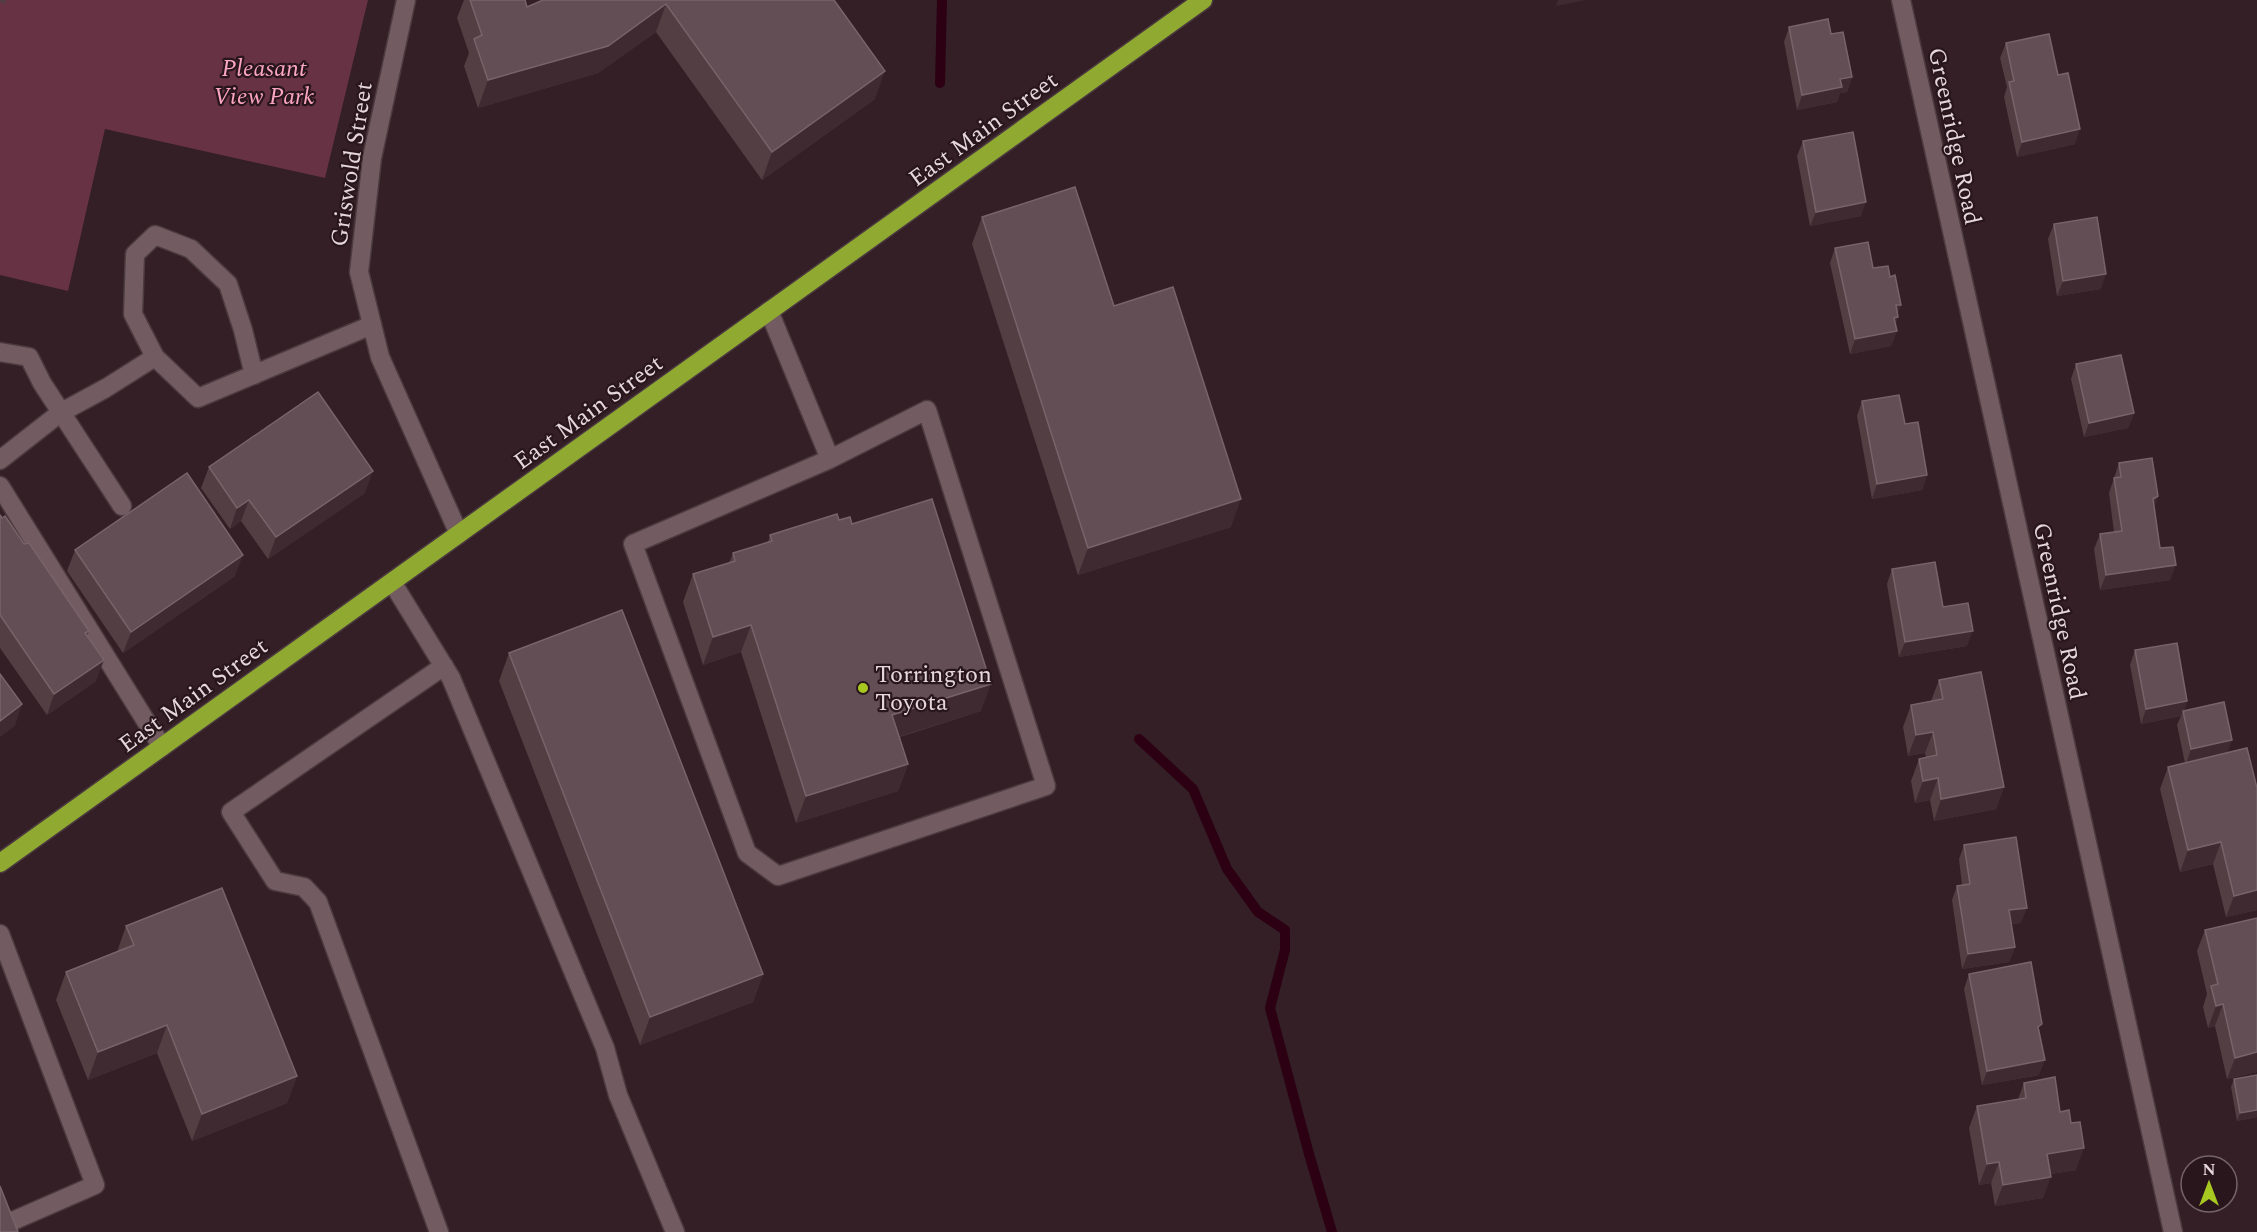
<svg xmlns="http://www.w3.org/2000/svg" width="2257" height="1232" font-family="Spectral,serif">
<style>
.green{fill:#663244}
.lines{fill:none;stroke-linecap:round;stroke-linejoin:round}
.stream{stroke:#2c0012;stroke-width:10}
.lane-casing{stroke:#4b3a3f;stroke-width:21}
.street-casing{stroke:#4b3a3f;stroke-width:21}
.highway-casing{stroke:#4b3a3f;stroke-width:21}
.lane{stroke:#735b62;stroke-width:18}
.street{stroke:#735b62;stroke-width:18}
.highway{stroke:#90aa31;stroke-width:18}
.wall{fill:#533e44}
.shaded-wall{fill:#402a31}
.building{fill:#634e55;stroke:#77646a;stroke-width:1.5}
.poi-dot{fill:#a7c820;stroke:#29161c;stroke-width:2}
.labels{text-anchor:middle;stroke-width:4.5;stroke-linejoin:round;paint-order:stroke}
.park-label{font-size:24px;font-style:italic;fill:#fda6c2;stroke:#29161c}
.street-label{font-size:24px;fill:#e5d7db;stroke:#29161c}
.poi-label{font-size:24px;fill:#e5d7db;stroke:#29161c;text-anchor:start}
</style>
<rect width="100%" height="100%" fill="#331f25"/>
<path class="green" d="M 0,0 L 368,0 L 325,178 L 105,129 L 68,291 L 0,275 Z"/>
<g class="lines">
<g class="stream">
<path d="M 940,83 L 942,0"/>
<path d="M 1139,739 L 1193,789 L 1227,869 L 1258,912 L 1285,930 L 1285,950 L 1270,1008 L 1309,1154 L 1332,1232"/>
</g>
<g class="lane-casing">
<g id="lane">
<path d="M 769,311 L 830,459 L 633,544 L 747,853 L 778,876 L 1046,786 L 927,410 L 830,459"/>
<path d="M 0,352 L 29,357 L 42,383 L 122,506"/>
<path d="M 254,375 L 243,330 L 228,284 L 191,249 L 155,235 L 135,254 L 133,314 L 155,357 L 198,398 L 372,325"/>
<path d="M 0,460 L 60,413 L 106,388 L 155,357"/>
<path d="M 0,486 L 162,747"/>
<path d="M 392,582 L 451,678 L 605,1048 L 618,1095 L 675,1232"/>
<path d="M 0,934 L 95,1185 L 8,1223"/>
<path d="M 439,1232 L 318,902 L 304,887 L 275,881 L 231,812 L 444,666"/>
</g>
</g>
<g class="street-casing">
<g id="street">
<path d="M 406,0 L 372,158 L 359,272 L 380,357 L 459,534"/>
<path d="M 1901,0 L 2173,1232"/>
</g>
</g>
<g class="highway-casing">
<path id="highway" d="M 0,863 L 1203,0"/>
</g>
<use href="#lane" class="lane"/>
<use href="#street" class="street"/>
<use href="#highway" class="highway"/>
</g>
<g class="wall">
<path d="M 0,0 L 6,0 L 5,4 L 0,2 Z"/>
<path d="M 464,0 L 525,0 L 527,7 L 834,0 L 875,99 L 762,180 L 656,32 L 598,73 L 478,108 L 464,66 L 469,53 L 457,18 Z"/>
<path d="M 1789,27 L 1831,34 L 1852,77 L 1847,92 L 1840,93 L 1837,102 L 1797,110 L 1784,42 Z"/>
<path d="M 2006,43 L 2058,75 L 2075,144 L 2017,157 L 2004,97 L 2007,87 L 2000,58 Z"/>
<path d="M 1803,141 L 1861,216 L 1810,226 L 1797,156 Z"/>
<path d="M 982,217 L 1114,306 L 1231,527 L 1078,575 L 972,244 Z"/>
<path d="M 2054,224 L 2101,289 L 2057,296 L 2048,239 Z"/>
<path d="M 1835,248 L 1890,277 L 1901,305 L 1897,314 L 1895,325 L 1897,331 L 1891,346 L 1850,354 L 1830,263 Z"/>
<path d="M 2076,364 L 2134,413 L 2128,428 L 2084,437 L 2071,379 Z"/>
<path d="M 1862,401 L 1905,424 L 1927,475 L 1922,490 L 1872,499 L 1857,416 Z"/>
<path d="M 2119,463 L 2158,496 L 2154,506 L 2160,548 L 2170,580 L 2100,590 L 2094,549 L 2100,534 L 2114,532 L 2109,493 Z"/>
<path d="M 209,467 L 365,493 L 268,559 L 241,521 L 230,529 L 201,488 Z"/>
<path d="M 0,515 L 24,544 L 89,631 L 87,636 L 96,681 L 47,715 L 0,648 Z"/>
<path d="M 839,520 L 852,524 L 981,711 L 900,737 L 908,764 L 898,791 L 796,823 L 741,652 L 703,665 L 683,602 L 693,574 L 729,563 L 733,553 L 768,542 L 770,535 Z"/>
<path d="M 75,550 L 235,576 L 123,653 L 67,571 Z"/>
<path d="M 1892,569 L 1943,607 L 1967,646 L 1899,657 L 1887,584 Z"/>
<path d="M 2135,650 L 2187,701 L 2184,710 L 2228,753 L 2257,788 L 2257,910 L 2226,917 L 2213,864 L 2180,872 L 2160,789 L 2168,767 L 2185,763 L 2177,725 L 2181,716 L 2141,724 L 2130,665 Z"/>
<path d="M 509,653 L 763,974 L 753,1002 L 640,1045 L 499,681 Z"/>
<path d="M 1939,680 L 2004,787 L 1996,809 L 1934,821 L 1930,800 L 1915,803 L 1911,781 L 1919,759 L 1926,758 L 1925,753 L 1908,756 L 1903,727 L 1911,705 L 1931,701 Z"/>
<path d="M 1964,845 L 2021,923 L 2011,924 L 2015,947 L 2009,962 L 1962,969 L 1952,900 L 1957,886 L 1962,885 L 1959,859 Z"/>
<path d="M 2257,918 L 2257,1072 L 2227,1079 L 2215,1026 L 2208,1028 L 2203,1007 L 2207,994 L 2197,951 L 2205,930 Z"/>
<path d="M 126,926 L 297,1076 L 287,1103 L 192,1141 L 157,1053 L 88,1080 L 56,1000 L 66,972 L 117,952 Z"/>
<path d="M 1969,974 L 2039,1032 L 2039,1075 L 1982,1085 L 1964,989 Z"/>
<path d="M 2257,1075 L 2257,1117 L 2237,1121 L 2231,1087 L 2234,1079 Z"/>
<path d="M 2024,1083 L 2060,1112 L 2076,1170 L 2051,1174 L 2043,1198 L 1995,1206 L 1991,1183 L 1979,1185 L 1969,1128 L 1977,1106 L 2018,1099 Z"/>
</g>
<g class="shaded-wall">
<path d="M 1558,0 L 1586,0 L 1556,6 Z"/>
<path d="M 666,4 L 656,32 L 598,73 L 478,108 L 488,80 Z"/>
<path d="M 885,71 L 875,99 L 762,180 L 772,152 Z"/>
<path d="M 1852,77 L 1847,92 L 1840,93 L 1837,102 L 1797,110 L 1802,95 L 1840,79 Z"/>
<path d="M 2080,129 L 2075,144 L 2017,157 L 2022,142 Z"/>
<path d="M 1866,202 L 1861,216 L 1810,226 L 1816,212 Z"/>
<path d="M 2106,274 L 2101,289 L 2057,296 L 2063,281 Z"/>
<path d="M 1896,305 L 1901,305 L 1896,318 L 1898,317 L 1893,332 L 1897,331 L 1891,346 L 1850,354 L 1855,339 Z"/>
<path d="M 2134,413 L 2128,428 L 2084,437 L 2089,423 Z"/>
<path d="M 373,471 L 365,493 L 268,559 L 276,537 Z"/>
<path d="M 1927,475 L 1922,490 L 1872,499 L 1877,484 Z"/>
<path d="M 2158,496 L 2152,511 L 2153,499 Z"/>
<path d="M 1241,499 L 1231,527 L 1078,575 L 1088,548 Z"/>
<path d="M 249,500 L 241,521 L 230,529 L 237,508 Z"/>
<path d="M 243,555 L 235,576 L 123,653 L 131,632 Z"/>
<path d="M 2176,565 L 2170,580 L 2100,590 L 2106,575 Z"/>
<path d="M 751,625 L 741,652 L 703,665 L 713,637 Z"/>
<path d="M 1973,631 L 1967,646 L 1899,657 L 1905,642 Z"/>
<path d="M 104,660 L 96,681 L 47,715 L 54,694 Z"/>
<path d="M 991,684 L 981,711 L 882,742 L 892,715 Z"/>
<path d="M 2187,701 L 2183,713 L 2183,711 L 2181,716 L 2141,724 L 2146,709 Z"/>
<path d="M 22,704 L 15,726 L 0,737 L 0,721 Z"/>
<path d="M 1933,732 L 1925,753 L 1908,756 L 1916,735 Z"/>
<path d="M 2232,740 L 2227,755 L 2186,764 L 2191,749 Z"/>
<path d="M 908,764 L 898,791 L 796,823 L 806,796 Z"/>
<path d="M 1938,778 L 1930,800 L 1915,803 L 1923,781 Z"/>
<path d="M 2004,787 L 1996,809 L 1934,821 L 1941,799 Z"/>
<path d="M 2221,842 L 2213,864 L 2180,872 L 2188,850 Z"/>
<path d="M 2257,890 L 2257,910 L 2226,917 L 2234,896 Z"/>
<path d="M 2027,908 L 2021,923 L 2004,925 L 2009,910 Z"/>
<path d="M 2015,947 L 2009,962 L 1962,969 L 1968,954 Z"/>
<path d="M 763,974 L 753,1002 L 640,1045 L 650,1017 Z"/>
<path d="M 2223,1004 L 2215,1026 L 2208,1028 L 2216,1006 Z"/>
<path d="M 167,1025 L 157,1053 L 88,1080 L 98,1052 Z"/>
<path d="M 2257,1052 L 2257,1072 L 2227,1079 L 2235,1058 Z"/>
<path d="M 2045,1060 L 2039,1075 L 1982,1085 L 1987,1071 Z"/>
<path d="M 297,1076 L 287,1103 L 192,1141 L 202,1114 Z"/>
<path d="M 2257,1110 L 2257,1117 L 2237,1121 L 2240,1113 Z"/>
<path d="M 2084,1148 L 2076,1170 L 2039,1176 L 2047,1154 Z"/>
<path d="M 1999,1162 L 1991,1183 L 1979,1185 L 1987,1164 Z"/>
<path d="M 2051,1177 L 2043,1198 L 1995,1206 L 2003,1185 Z"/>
</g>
<g class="building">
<path d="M 470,0 L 525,0 L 527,7 L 543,0 L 834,0 L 885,71 L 772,152 L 666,4 L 608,46 L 488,80 L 474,39 L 482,35 Z"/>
<path d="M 1828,19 L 1831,34 L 1843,32 L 1852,77 L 1840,79 L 1842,87 L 1802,95 L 1789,27 Z"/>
<path d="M 2049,34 L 2058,75 L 2068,73 L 2080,129 L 2022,142 L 2009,82 L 2014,81 L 2006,43 Z"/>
<path d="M 1853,132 L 1866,202 L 1816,212 L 1803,141 Z"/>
<path d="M 1075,187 L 1114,306 L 1173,287 L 1241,499 L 1088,548 L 982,217 Z"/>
<path d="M 2097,217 L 2106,274 L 2063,281 L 2054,224 Z"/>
<path d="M 1868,242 L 1873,268 L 1888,266 L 1890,277 L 1895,275 L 1901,305 L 1896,305 L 1898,317 L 1894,318 L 1897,331 L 1855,339 L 1835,248 Z"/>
<path d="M 2121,355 L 2134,413 L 2089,423 L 2076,364 Z"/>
<path d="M 318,392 L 373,471 L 276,537 L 249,500 L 237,508 L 209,467 Z"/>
<path d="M 1899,395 L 1905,424 L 1918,422 L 1927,475 L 1877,484 L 1862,401 Z"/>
<path d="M 2152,458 L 2158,496 L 2153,499 L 2160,548 L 2173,547 L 2176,565 L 2106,575 L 2100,534 L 2122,531 L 2114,478 L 2121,477 L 2119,463 Z"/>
<path d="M 187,473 L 243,555 L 131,632 L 75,550 Z"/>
<path d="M 932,499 L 991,684 L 892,715 L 908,764 L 806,796 L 751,625 L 713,637 L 693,574 L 735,561 L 733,553 L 772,541 L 770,535 L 837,514 L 839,520 L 850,517 L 852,524 Z"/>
<path d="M 0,515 L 2,518 L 5,516 L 24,544 L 29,543 L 89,631 L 85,633 L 104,660 L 54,694 L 0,615 Z"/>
<path d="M 1935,562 L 1943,607 L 1968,603 L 1973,631 L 1905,642 L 1892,569 Z"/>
<path d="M 622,610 L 763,974 L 650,1017 L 509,653 Z"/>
<path d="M 2177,643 L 2187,701 L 2146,709 L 2135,650 Z"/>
<path d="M 1981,672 L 2004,787 L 1941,799 L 1938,778 L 1923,781 L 1919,759 L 1937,755 L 1933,732 L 1916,735 L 1911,705 L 1943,699 L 1939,680 Z"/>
<path d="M 0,674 L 22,704 L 0,721 Z"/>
<path d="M 2224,702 L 2232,740 L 2191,749 L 2183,711 Z"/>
<path d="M 2247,748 L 2257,788 L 2257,890 L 2234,896 L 2221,842 L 2188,850 L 2168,767 Z"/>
<path d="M 2016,837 L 2027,908 L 2009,910 L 2015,947 L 1968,954 L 1957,886 L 1970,884 L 1964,845 Z"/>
<path d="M 222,888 L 297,1076 L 202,1114 L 167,1025 L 98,1052 L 66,972 L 134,945 L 126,926 Z"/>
<path d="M 2257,918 L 2257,1052 L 2235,1058 L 2223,1004 L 2216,1006 L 2211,986 L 2218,984 L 2205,930 Z"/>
<path d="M 2031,962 L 2042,1024 L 2038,1027 L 2045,1060 L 1987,1071 L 1969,974 Z"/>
<path d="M 2257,1075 L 2257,1110 L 2240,1113 L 2234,1079 Z"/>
<path d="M 2055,1077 L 2060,1112 L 2069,1110 L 2071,1123 L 2080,1122 L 2084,1148 L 2047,1154 L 2051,1177 L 2003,1185 L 1999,1162 L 1987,1164 L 1977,1106 L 2026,1098 L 2024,1083 Z"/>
<path d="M 0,1186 L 18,1232 L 0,1232 Z"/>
</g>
<circle class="poi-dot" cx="863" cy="688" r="6"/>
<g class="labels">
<g class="park-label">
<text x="264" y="76">Pleasant<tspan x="264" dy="28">View Park</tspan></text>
</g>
<g class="street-label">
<text transform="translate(983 129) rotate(-36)" y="8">East Main Street</text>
<text transform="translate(1955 136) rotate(78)" y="8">Greenridge Road</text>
<text transform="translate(351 164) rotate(-81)" y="8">Griswold Street</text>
<text transform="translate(588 412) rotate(-36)" y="8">East Main Street</text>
<text transform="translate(2060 611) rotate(78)" y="8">Greenridge Road</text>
<text transform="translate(193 695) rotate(-36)" y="8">East Main Street</text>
</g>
<g class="poi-label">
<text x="875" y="682">Torrington<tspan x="875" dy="28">Toyota</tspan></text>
</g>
</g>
<g transform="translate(2209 1184)"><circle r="28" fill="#29161c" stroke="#746368" stroke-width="1.5"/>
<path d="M0-4.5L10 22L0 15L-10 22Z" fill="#a7c820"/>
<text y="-9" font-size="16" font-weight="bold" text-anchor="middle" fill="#e5d7db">N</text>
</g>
</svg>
